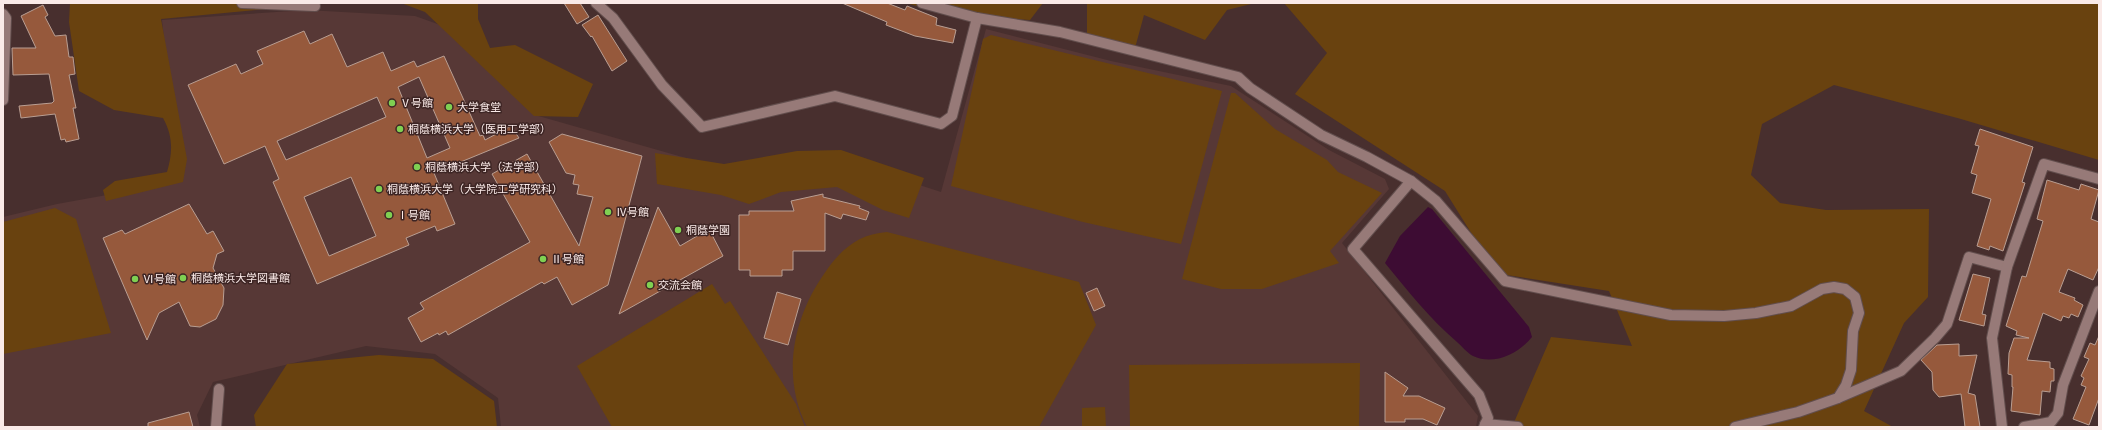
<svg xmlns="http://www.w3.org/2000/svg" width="2102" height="430" font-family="'Libre Baskerville','Noto Sans JP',serif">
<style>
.built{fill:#573836}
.green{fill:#69420f}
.water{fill:#3d0c33}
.building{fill:#96593c;stroke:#b99e92;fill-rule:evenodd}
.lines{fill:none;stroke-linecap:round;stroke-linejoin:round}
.minor-casing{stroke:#624e4d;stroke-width:12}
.minor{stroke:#977a78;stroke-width:10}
.poi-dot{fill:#7fd052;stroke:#3d2524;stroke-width:1.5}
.labels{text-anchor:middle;stroke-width:3;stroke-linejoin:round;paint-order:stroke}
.poi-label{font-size:11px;fill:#faeae8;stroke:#3d2524;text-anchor:start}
</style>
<rect width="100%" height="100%" fill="#482f2e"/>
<path class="built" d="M 306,10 L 415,16 L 457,31 L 535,115 L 728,170 L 849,162 L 941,192 L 986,29 L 1111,61 L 1231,86 L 1329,150 L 1385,179 L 1389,189 L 1342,243 L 1478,416 L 1476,427 L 501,427 L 498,398 L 435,354 L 366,346 L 213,382 L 197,415 L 200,427 L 3,427 L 3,217 L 57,204 L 179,182 L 162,20 Z"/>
<g class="green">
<path d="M 70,3 L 332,3 L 161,19 L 187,159 L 183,182 L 106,201 L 103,190 L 115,181 L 167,172 C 173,152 173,136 163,118 L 114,110 L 79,91 L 69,22 Z"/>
<path d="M 401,3 L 478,3 L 478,19 L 490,48 L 515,45 L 593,84 L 578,117 L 534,116 L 425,12 Z"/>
<path d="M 906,3 L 1043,3 L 1030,20 L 945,14 Z"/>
<path d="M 1085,3 L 1255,3 L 1227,10 L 1205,40 L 1144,15 L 1135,48 L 1087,34 L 1087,4 Z"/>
<path d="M 1284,3 L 2099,3 L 2099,160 L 1961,119 L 1834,85 L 1762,124 L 1751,175 L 1780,203 L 1826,210 L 1929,209 L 1928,297 L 1904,323 L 1864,411 L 1893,427 L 1512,427 L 1551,337 L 1632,346 L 1609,291 L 1507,275 L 1475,239 L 1445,191 L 1295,94 L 1327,53 Z"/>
<path d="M 991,35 L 1222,91 L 1181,244 L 1083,222 L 951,186 L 983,39 Z"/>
<path d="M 1231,93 L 1235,93 L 1275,129 L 1327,160 L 1338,172 L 1382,193 L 1330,251 L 1339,263 L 1262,289 L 1221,289 L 1182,279 Z"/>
<path d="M 841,150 L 924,178 L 909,218 L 883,210 L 837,187 L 781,192 L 749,204 L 721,195 L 657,184 L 655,153 L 724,164 L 797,151 Z"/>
<path d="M 55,208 L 76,219 L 111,333 L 3,354 L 3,222 Z"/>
<path d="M 887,232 L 1079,282 L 1096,325 L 1039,427 L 807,427 C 781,377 793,318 824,274 C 840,250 858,234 887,232 Z"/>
<path d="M 712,284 L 725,304 L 730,301 L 796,404 L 805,427 L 612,427 L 577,366 Z"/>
<path d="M 379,355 L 433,359 L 494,401 L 497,427 L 256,427 L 254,415 L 287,364 Z"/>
<path d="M 1360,363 L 1359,427 L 1130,427 L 1129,365 Z"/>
<path d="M 1105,407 L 1106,427 L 1082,427 L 1082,408 Z"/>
</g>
<path class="water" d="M 1428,207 L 1432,209 L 1529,327 L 1532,337 C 1519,353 1494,366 1473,356 C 1467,353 1462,346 1457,342 C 1429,318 1408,291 1385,263 L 1400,236 Z"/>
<g class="building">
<path d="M 564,3 L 580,3 L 589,17 L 577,24 Z"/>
<path d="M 842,3 L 887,3 L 905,10 L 907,6 L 937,18 L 936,25 L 956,30 L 953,43 L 915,36 L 886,25 L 887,22 Z"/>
<path d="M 43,5 L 48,15 L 45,17 L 55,36 L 66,35 L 69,57 L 73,57 L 75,74 L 69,75 L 76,108 L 73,108 L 79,139 L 66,142 L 65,139 L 61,140 L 55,114 L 21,118 L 19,106 L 52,103 L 54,101 L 49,74 L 13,75 L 12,48 L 36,48 L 21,16 Z"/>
<path d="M 598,15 L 627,61 L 612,71 L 592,36 L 591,37 L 582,25 Z"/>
<path d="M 304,31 L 310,44 L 332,34 L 347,67 L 383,52 L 391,71 L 414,61 L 417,67 L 444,56 L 480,136 L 483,135 L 485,140 L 511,126 L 519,138 L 434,173 L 455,224 L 437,231 L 435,226 L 406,238 L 409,245 L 317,284 L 273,182 L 279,179 L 265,146 L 224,164 L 188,85 L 236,64 L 241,74 L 263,64 L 257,51 ZM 419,77 L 450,148 L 427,158 L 398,87 ZM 377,97 L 386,117 L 286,160 L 277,141 ZM 351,177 L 376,236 L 329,256 L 304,197 Z"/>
<path d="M 1980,129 L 2033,147 L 2022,182 L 2025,183 L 2003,251 L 1990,246 L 1989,250 L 1977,246 L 1991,199 L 1972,193 L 1977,175 L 1971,173 L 1979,146 L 1975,145 Z"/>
<path d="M 562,134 L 642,156 L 608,285 L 572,305 L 557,277 L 544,284 L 542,282 L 448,335 L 446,331 L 439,335 L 438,333 L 421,342 L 408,318 L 424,309 L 420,303 L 530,242 L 492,174 L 527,154 L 579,246 L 593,197 L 577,194 L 579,185 L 573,184 L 575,175 L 566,173 L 549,142 Z"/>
<path d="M 2047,180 L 2079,190 L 2081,184 L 2099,190 L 2091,219 L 2099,222 L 2099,267 L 2093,280 L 2068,269 L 2059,292 L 2075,298 L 2074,300 L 2083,305 L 2078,317 L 2071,314 L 2069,318 L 2063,316 L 2061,321 L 2043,313 L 2027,360 L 2050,362 L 2050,368 L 2054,369 L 2054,381 L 2051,381 L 2050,392 L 2042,391 L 2040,415 L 2011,411 L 2013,387 L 2012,387 L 2012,375 L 2008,374 L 2009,353 L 2014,338 L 2029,338 L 2016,335 L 2017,331 L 2006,326 L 2022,276 L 2026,277 L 2043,221 L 2037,219 Z"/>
<path d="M 823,194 L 823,197 L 860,206 L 859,208 L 869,212 L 866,220 L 843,214 L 841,219 L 825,213 L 825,251 L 793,251 L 793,270 L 782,270 L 782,276 L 750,276 L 750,270 L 739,270 L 739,215 L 749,215 L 749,211 L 794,211 L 791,201 Z"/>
<path d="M 189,204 L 207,234 L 213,231 L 224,251 L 217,254 L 213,268 L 224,288 L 223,305 L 216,319 L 200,327 L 190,326 L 179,302 L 159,313 L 147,340 L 103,238 L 122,230 L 125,234 Z"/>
<path d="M 658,207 L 680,246 L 709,229 L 723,256 L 619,314 Z"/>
<path d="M 1973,274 L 1990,278 L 1983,310 L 1982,314 L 1986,315 L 1984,326 L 1959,320 Z"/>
<path d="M 1097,288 L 1105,306 L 1094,311 L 1086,293 Z"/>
<path d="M 777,292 L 801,299 L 788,345 L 764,338 Z"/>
<path d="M 2099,336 L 2099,398 L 2089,425 L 2073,419 L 2086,387 L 2081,385 L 2084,378 L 2081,376 L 2089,359 L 2084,357 L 2090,343 L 2095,345 Z"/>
<path d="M 1959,344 L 1959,356 L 1977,355 L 1968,393 L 1975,395 L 1980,427 L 1965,427 L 1961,394 L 1939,397 L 1933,390 L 1932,372 L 1921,360 L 1937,345 Z"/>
<path d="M 1385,372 L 1408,388 L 1403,396 L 1419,396 L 1445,408 L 1437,425 L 1423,419 L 1405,419 L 1405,422 L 1385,422 Z"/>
<path d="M 189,412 L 193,427 L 148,427 L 148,423 Z"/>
</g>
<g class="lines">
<g class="minor-casing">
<g id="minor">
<path d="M 242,3 L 315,6"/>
<path d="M 596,3 L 613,18 L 662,85 L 702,127 L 835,96 L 941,124 L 952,116 L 977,18"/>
<path d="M 922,3 L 977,18 L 1060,32 L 1238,77 L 1250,88 L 1321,135 L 1367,157 L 1411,181 L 1436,201 L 1505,281 L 1671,315 L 1724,316 L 1756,313 L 1791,306 L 1822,289 L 1834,287 L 1845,289 L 1855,297 L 1859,313 L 1853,331 L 1851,370 L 1846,385 L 1838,398 L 1798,412 L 1735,427"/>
<path d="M 3,14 L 6,18 L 3,100"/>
<path d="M 1411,181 L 1353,249 L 1479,395 L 1488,418 L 1484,427"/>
<path d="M 1838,398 L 1901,371 L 1935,338 L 1947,324 L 1969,257 L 2007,267"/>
<path d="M 1485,424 L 1518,427"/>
<path d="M 216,427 L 219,389"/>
<path d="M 2002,427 L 1992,338 L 2007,267 L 2044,164 L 2099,179"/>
<path d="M 2024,427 L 2051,422 L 2058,413 L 2063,385 L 2099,291"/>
</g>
</g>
<use href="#minor" class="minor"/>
</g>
<g class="poi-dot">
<circle cx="392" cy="103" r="4"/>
<circle cx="449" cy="107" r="4"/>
<circle cx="400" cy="129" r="4"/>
<circle cx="417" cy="167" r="4"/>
<circle cx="379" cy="189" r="4"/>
<circle cx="608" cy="212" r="4"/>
<circle cx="389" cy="215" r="4"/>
<circle cx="678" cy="230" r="4"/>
<circle cx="543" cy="259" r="4"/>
<circle cx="183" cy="278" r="4"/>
<circle cx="135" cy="279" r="4"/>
<circle cx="650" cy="285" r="4"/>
</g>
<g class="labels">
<g class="poi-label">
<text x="400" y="107">Ⅴ号館</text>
<text x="457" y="111">大学食堂</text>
<text x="408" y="133">桐蔭横浜大学（医用工学部）</text>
<text x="425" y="171">桐蔭横浜大学（法学部）</text>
<text x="387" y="193">桐蔭横浜大学（大学院工学研究科）</text>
<text x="616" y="216">Ⅳ号館</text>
<text x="397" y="219">Ⅰ号館</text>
<text x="686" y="234">桐蔭学園</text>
<text x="551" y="263">Ⅱ号館</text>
<text x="191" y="282">桐蔭横浜大学図書館</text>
<text x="143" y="283">Ⅵ号館</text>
<text x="658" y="289">交流会館</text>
</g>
</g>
<rect width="2102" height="430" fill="none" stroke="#faeae8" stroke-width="8"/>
</svg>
